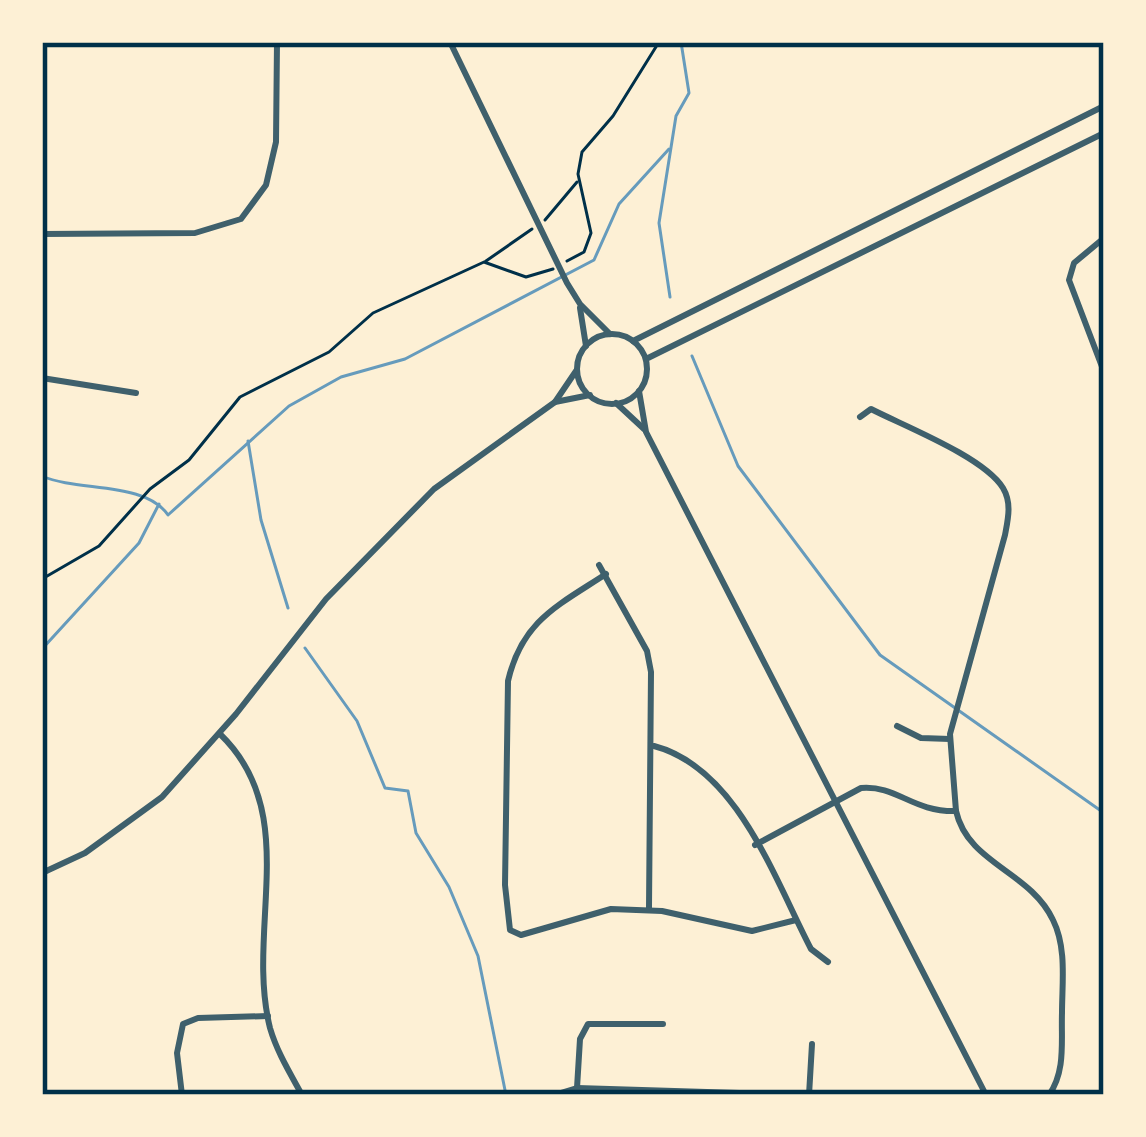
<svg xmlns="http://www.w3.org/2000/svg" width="1146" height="1137" font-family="'PT Serif',serif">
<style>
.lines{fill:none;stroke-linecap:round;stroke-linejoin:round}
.stream{stroke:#669bbc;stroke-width:3}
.path{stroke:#003049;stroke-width:3}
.minor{stroke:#3f606c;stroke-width:6}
.tertiary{stroke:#3f606c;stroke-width:6}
.neatline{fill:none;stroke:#003049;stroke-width:4.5}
</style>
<rect width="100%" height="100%" fill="#fdf0d5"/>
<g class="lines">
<g class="stream">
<path d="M 670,297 L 659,223 L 676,116 L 689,93 L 681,42"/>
<path d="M 692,356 L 738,466 L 880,655 L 1104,813"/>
<path d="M 248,441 L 261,520 L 288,608"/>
<path d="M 42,476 C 78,492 145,481 168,515 L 289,406 L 341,377 L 405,359 L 594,260 L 619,204 L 669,149"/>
<path d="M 305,648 L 357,721 L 385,788 L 408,791 L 416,833 L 449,887 L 478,956 L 506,1095"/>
<path d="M 42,649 L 139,543 L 159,504"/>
</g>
<g class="path">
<path d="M 545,220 L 577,182"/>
<path d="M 486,261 L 532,229"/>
<path d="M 567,261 L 584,252 L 591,233 L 578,174 L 582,152 L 613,116 L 659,42"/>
<path d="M 42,579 L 99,546 L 150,489 L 189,460 L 240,397 L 329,352 L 373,313 L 484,262 L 526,277 L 553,269"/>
</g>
<g class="minor">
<path d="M 42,234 L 195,233 L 241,219 L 266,185 L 276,142 L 277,42"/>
<path d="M 1104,238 L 1074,263 L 1069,280 L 1104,372"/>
<path d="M 42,378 L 136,393"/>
<path d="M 599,565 L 647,651 L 651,672 L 649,908"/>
<path d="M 606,574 C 557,606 522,621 508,681 L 505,885 L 510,930 L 521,935 L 611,909 L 662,911 L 752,931 L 796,920"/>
<path d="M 897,726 L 921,738 L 950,739"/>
<path d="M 220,734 C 303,814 245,928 270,1028 C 277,1052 290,1073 302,1095"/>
<path d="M 654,746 C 737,768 774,878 811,949 L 828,962"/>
<path d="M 956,811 C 968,864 1030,871 1053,920 C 1067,948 1062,983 1062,1013 C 1061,1041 1066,1071 1049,1095"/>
<path d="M 755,845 L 861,788 C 897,785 912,812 956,811 L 950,734 L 1005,535 C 1008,519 1012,503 1003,488 C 984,457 904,426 871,409 L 860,417"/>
<path d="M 577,1088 L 580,1039 L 588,1024 L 663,1024"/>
<path d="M 182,1095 L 177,1053 L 183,1024 L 198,1018 L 268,1016"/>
<path d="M 554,1095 L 577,1088 L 801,1095"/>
<path d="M 809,1095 L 812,1044"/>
</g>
<g class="tertiary">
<path d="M 450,42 L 567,283 L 580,304 L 610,334"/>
<path d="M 580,308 L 586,346"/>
<circle cx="612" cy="369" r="35"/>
<path d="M 633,341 L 1104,106"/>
<path d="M 646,359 L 1104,133"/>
<path d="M 639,391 L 646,432 L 986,1095"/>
<path d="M 555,402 L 576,371"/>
<path d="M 616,403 L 644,429"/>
<path d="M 42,873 L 85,853 L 162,797 L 236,714 L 326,599 L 434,489 L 555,402 L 590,395"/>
</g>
</g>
<rect width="1146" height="1137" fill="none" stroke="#fdf0d5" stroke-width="90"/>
<rect x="45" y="45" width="1056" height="1047" class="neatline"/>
</svg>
